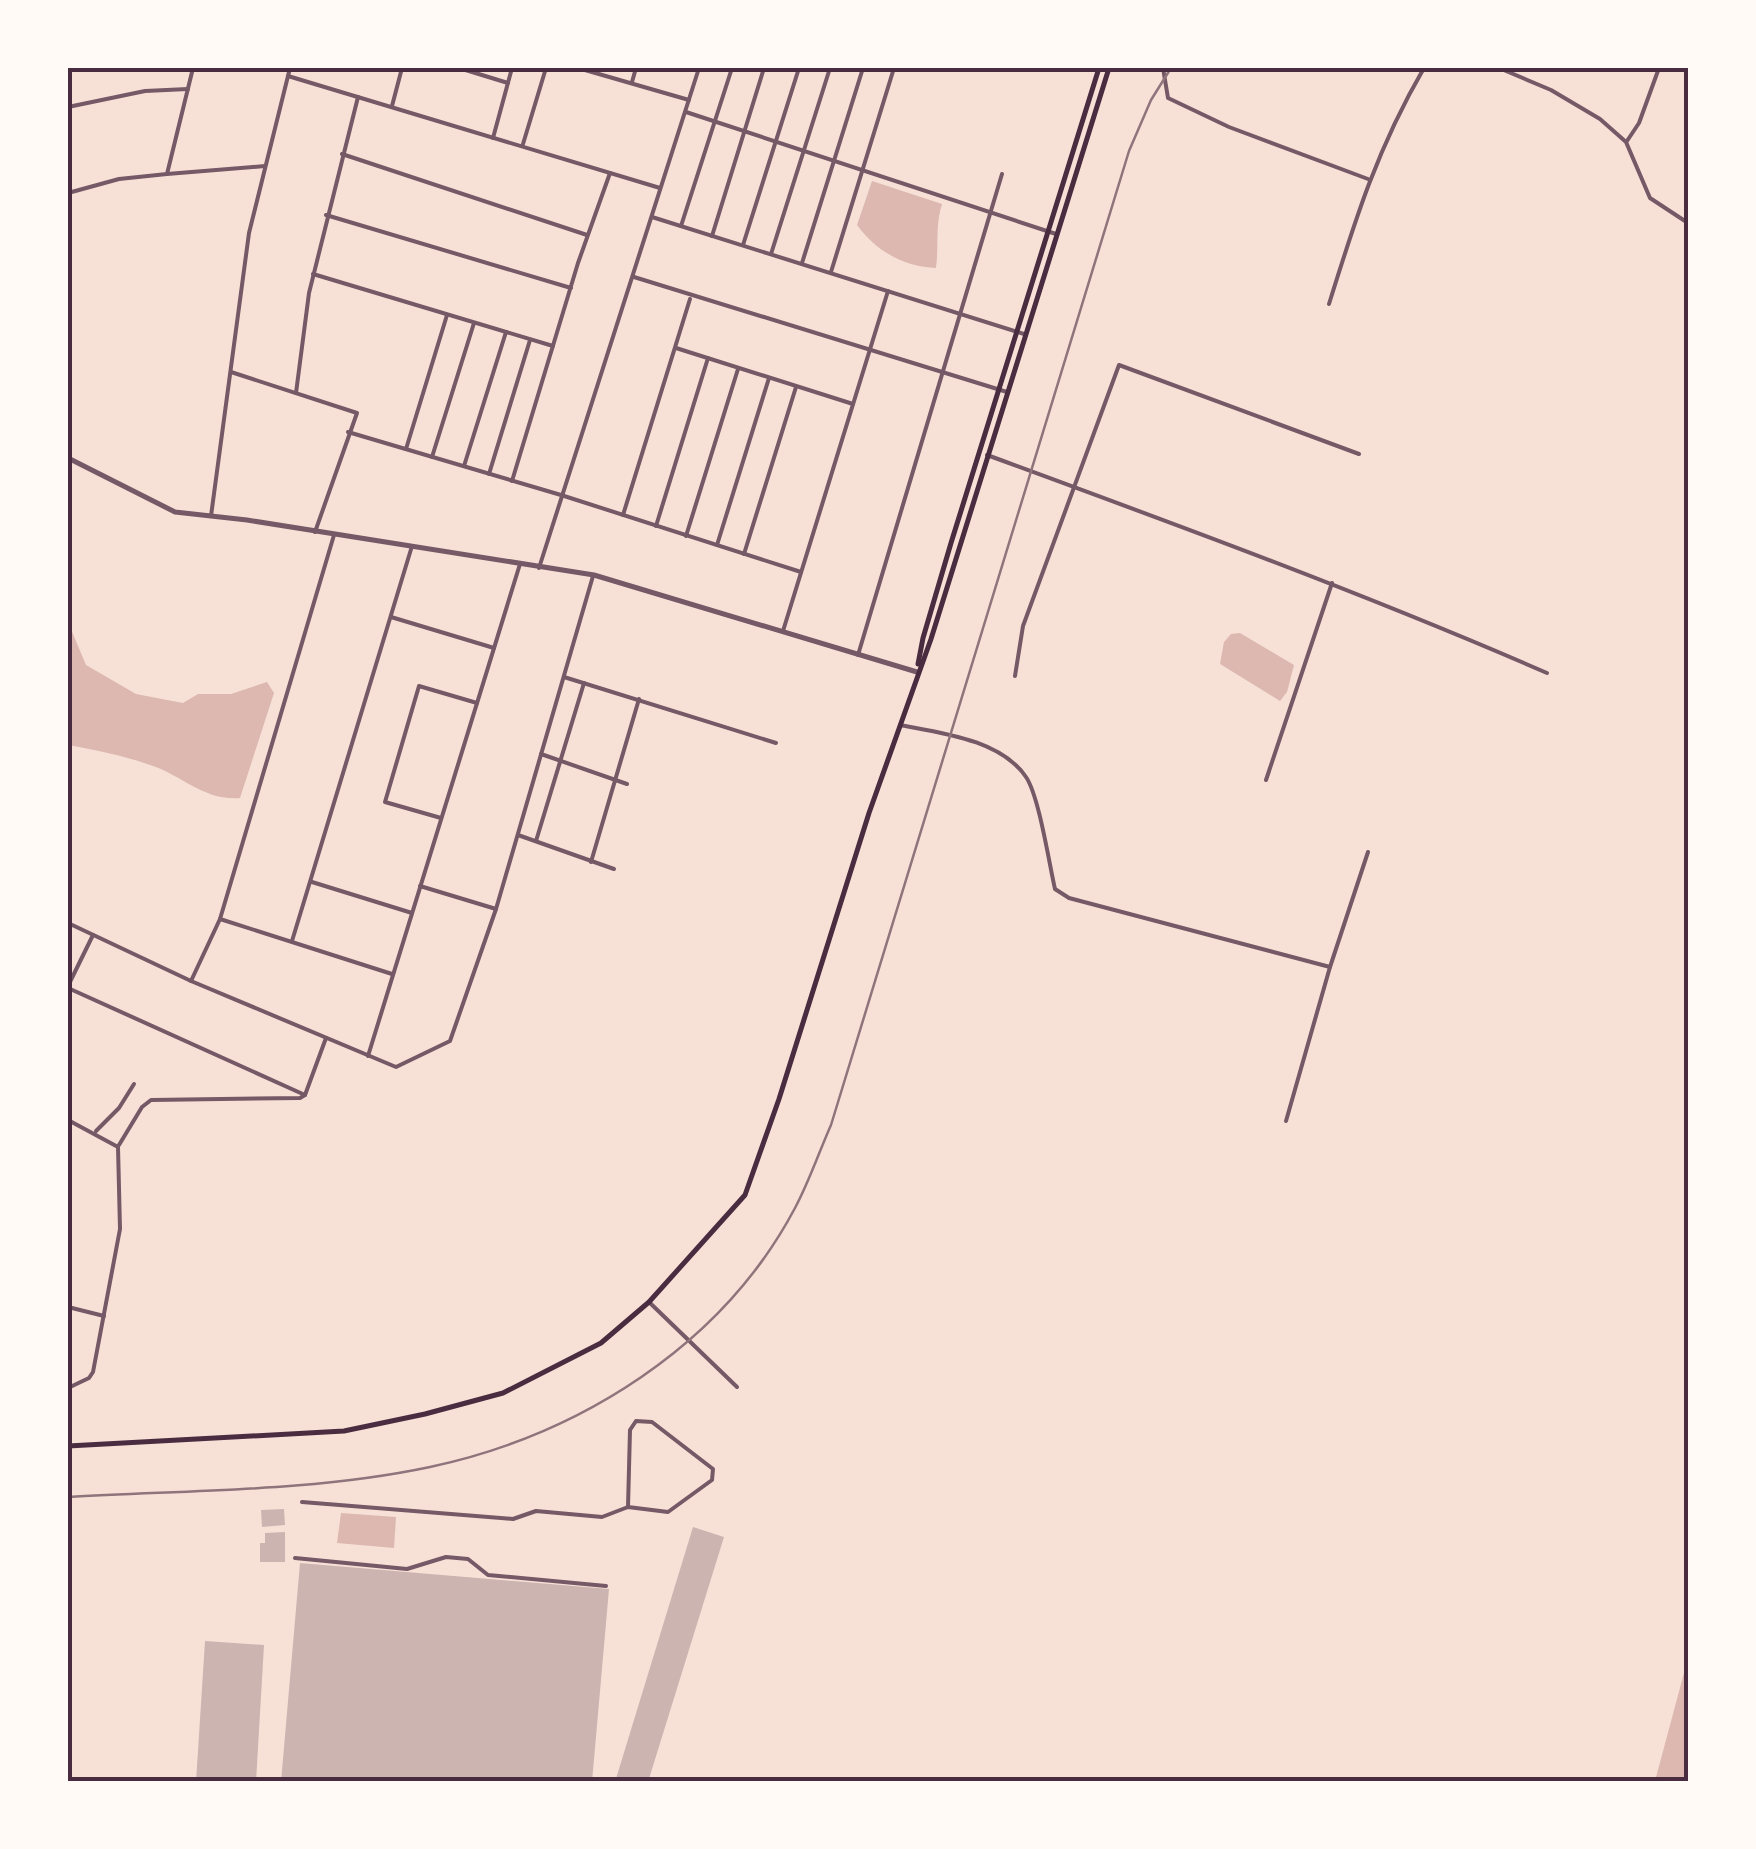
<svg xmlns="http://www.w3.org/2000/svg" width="1756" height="1849" font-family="Roboto,sans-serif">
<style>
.water{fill:#dcb8b0}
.building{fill:#ccb4b1}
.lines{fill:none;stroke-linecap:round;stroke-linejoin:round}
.minor{stroke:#755966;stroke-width:4}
.tertiary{stroke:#755966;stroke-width:5}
.secondary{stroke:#4a2c40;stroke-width:5}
.rail{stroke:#8f747c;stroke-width:2.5}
.neatline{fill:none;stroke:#4a2c40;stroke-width:4}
</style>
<rect width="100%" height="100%" fill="#f7e1d7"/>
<g class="water">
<path d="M 872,181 L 942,204 C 935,226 939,245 936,268 C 904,267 876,251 857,225 Z"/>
<path d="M 68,622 L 86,665 L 136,694 L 183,703 L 198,694 L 231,694 L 267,682 L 274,693 L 240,798 C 205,801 184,777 153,766 C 125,756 96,750 68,745 Z"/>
<path d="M 1240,633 L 1294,665 L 1287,692 L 1280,701 L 1220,664 L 1224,642 L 1231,634 Z"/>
<path d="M 341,1513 L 396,1517 L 394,1548 L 337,1543 Z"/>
<path d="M 1688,1658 L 1688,1781 L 1655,1781 Z"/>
</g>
<g class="building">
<path d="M 284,1509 L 285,1525 L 262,1527 L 261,1510 Z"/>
<path d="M 693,1527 L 724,1537 L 648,1782 L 615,1782 Z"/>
<path d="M 285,1532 L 285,1562 L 260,1562 L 260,1543 L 265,1543 L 265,1533 Z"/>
<path d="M 300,1563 L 609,1589 L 592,1782 L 281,1782 Z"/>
<path d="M 205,1641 L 264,1645 L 256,1782 L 196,1782 Z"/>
</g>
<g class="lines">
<g class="minor">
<path d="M 459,68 L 508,83"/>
<path d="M 578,68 L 689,100"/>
<path d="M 1163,68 L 1168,98 L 1229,127 L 1368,179"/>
<path d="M 1499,68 L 1551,90 L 1600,119 L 1626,142 L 1650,198 L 1688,223"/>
<path d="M 288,76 L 660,188"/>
<path d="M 632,82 L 636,68"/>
<path d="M 392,106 L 402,68"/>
<path d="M 68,107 L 145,91 L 188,89"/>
<path d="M 686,112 L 1056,234"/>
<path d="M 493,138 L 512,68"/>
<path d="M 1627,141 L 1639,123 L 1659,68"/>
<path d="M 523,144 L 546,68"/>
<path d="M 342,154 L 587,235"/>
<path d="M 167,174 L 265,166"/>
<path d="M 68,193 L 119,179 L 167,174 L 193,68"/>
<path d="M 326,215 L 571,288"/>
<path d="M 652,217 L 1024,334"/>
<path d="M 681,226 L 732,68"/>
<path d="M 712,236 L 764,68"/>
<path d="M 743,245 L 799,68"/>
<path d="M 771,254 L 830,68"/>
<path d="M 802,263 L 863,68"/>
<path d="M 831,272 L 894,68"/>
<path d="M 313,274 L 553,346"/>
<path d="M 634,277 L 1007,392"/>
<path d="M 1329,304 C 1356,217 1378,147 1424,68"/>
<path d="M 676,348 L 853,404"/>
<path d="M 231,372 L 357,413 L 315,532"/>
<path d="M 296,393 L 309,293 L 358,97"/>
<path d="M 348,432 L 561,495 L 801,572"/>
<path d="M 406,449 L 447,315"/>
<path d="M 987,455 C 1175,524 1363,593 1547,673"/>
<path d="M 432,457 L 474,323"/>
<path d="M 464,466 L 506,332"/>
<path d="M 489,474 L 530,340"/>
<path d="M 512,481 L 578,263 L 610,173"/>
<path d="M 623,515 L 690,299"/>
<path d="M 211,516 L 249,233 L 290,68"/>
<path d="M 656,526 L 708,358"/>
<path d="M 686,536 L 738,369"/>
<path d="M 717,545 L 769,378"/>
<path d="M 744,554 L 796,387"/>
<path d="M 539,568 L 699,68"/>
<path d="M 391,617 L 494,648"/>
<path d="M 783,631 L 888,291"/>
<path d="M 858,655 L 1002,174"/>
<path d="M 1015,676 L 1023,626 L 1119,365 L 1359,454"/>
<path d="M 564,677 L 776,743"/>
<path d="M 900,725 C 942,733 1001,740 1026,777 C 1039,796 1049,863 1055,889 L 1069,898 L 1330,967"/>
<path d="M 541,754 L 627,784"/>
<path d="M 1266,780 L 1332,583"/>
<path d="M 441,818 L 385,802 L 419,686 L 477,703"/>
<path d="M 518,835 L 614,869"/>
<path d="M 536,841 L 584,683"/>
<path d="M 591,862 L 639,699"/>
<path d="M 312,882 L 412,913"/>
<path d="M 420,886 L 496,909"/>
<path d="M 220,919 L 392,974"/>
<path d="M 68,923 L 191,981 L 396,1067 L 450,1041 L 496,909 L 593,576"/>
<path d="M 292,941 L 412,546"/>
<path d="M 191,981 L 220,919 L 334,535"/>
<path d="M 68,986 L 93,935"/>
<path d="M 68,988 L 305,1095 L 326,1038"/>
<path d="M 368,1056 L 520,564"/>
<path d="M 68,1120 L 118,1147 L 120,1229 L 93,1372 L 89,1378 L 68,1388"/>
<path d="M 1286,1121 L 1330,967 L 1368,852"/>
<path d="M 96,1131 L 119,1108 L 134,1084"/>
<path d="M 119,1145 L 142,1107 L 151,1100 L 300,1098 L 305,1095"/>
<path d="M 649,1302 L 737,1387"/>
<path d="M 68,1307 L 104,1316"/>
<path d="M 302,1502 L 513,1519 L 536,1511 L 602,1517 L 628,1507 L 668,1512 L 712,1480 L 713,1469 L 652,1422 L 636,1421 L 630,1430 L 628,1507"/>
<path d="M 295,1558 L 407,1569 L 446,1557 L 468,1559 L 488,1575 L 606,1586"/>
</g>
<path class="tertiary" d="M 68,458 L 175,512 L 247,520 L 594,575 L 917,672"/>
<g class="secondary">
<path d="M 918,664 L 923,638 L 951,543 L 1099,68"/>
<path d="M 68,1446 L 344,1431 L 425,1414 L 503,1393 L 601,1343 L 649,1302 L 745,1195 L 779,1099 L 869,813 L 931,639 L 1109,68"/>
</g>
<path class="rail" d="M 68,1497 C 187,1490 312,1492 430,1467 C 579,1435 722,1346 795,1208 C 809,1182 819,1152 831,1125 L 1129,151 L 1151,100 L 1171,68"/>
</g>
<rect width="1756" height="1849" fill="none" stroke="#fffaf5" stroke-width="140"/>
<rect x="70" y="70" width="1616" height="1709" class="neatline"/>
</svg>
